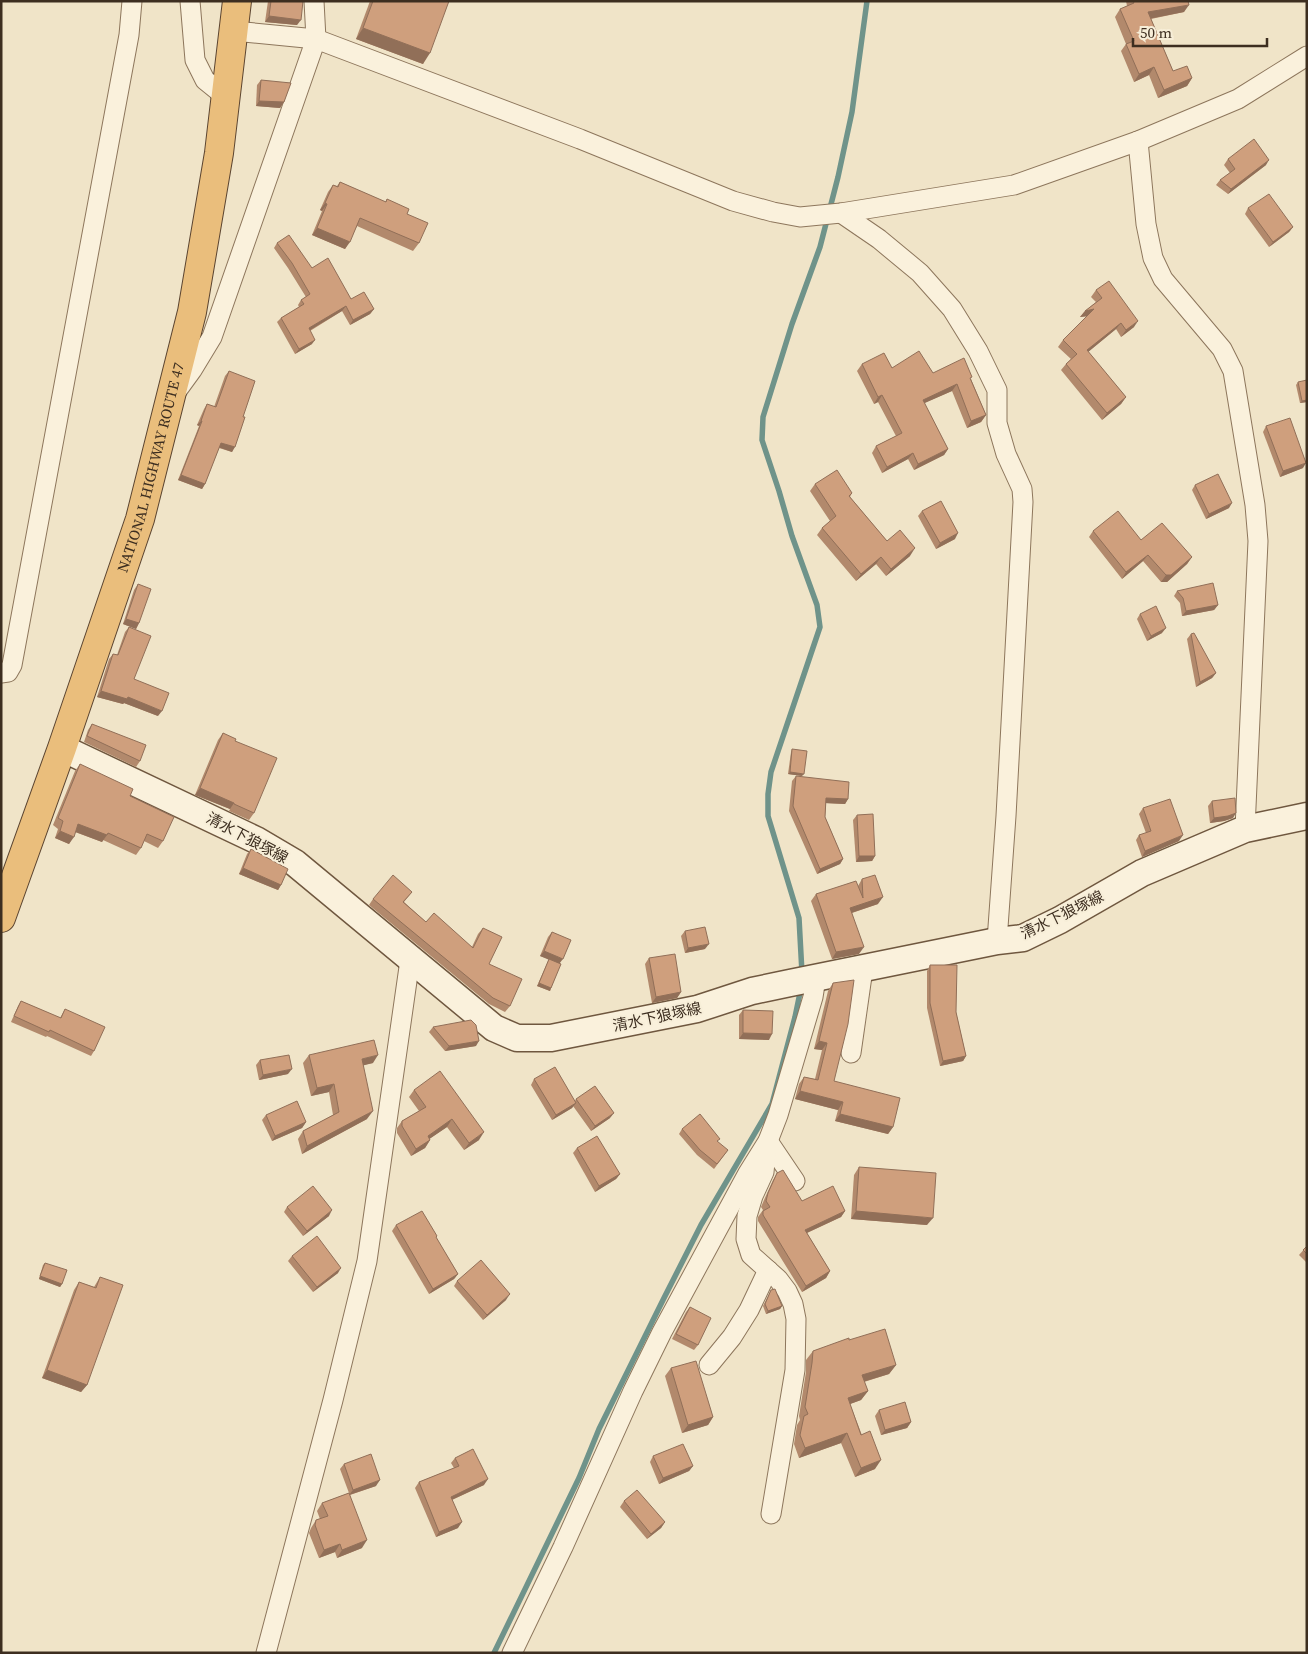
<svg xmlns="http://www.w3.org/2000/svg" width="1308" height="1654" font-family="'Source Serif 4','Noto Sans JP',serif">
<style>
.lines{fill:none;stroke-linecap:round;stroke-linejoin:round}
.stream{stroke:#6f938a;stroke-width:5.5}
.minor-casing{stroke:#8d765c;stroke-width:21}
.secondary-casing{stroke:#6f573f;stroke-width:29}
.trunk-casing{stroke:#5b4430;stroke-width:30}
.minor{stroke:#faf1dc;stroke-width:19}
.secondary{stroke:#faf1dc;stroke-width:26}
.trunk{stroke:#eabe7c;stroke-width:28}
.wall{fill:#b2896c}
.shaded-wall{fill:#916f58}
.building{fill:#cf9f7d;stroke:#916f58}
.labels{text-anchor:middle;stroke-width:4;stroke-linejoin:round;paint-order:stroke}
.street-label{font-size:15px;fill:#3d2e20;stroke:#f7eed8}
</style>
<rect width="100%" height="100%" fill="#f0e4c8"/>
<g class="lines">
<g class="stream">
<path d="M 802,973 L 799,918 L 768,816 L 768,794 L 771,772 L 820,627 L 817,605 L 792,536 L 779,491 L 762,440 L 763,417 L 792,324 L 820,247 L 838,177 L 852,112 L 867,1"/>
<path d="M 494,1653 L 579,1478 L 599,1429 L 664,1298 L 701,1225 L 772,1104 L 795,1017 L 801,988"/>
</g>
<g class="minor-casing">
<g id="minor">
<path d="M 190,1 L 195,60 L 205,80 L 226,97"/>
<path d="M 234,31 L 316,39 L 580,139 L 733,201 L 773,212 L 800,217 L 841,213 L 1014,185 L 1138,141 L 1238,99 L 1307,56"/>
<path d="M 1138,141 L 1146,224 L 1153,258 L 1163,279 L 1222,349 L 1233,371 L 1255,505 L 1258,541 L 1245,829"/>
<path d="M 841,213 L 879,239 L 920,273 L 952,309 L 978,351 L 997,390 L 997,423 L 1006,454 L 1022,489 L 1023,502 L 1006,816 L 997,941"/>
<path d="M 176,392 L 192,370 L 212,337 L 316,39 L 314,1"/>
<path d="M 1,673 L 8,672 L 12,665 L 129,35 L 132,1"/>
<path d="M 851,1053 L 863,969"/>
<path d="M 768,1141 L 795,1181"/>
<path d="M 766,1152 L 764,1172 L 753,1196 L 747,1216 L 746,1239 L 751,1255 L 778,1279 L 787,1291 L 793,1304 L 796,1319 L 795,1370 L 771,1514"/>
<path d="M 709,1365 L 732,1337 L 749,1310 L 768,1270"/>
<path d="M 266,1653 L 333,1400 L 367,1261 L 410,960"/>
<path d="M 512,1653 L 563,1547 L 633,1391 L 662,1332 L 748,1173 L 768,1141 L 778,1115 L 813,997 L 816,978"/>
</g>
</g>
<g class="secondary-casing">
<path id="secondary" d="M 62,748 L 256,840 L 295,863 L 494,1028 L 517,1038 L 551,1038 L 697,1009 L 752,991 L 790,983 L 997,941 L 1023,938 L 1060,920 L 1142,873 L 1245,829 L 1307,816"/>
</g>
<g class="trunk-casing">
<g id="trunk">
<path id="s1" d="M 1,918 L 62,748 L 140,519 L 192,312 L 219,153 L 237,1"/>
</g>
</g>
<use href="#minor" class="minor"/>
<use href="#secondary" class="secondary"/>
<use href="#trunk" class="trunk"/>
</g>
<g class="wall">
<path d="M 268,1 L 303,1 L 297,25 L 265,22 Z"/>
<path d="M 370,1 L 449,1 L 423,64 L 356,39 Z"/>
<path d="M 1126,1 L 1188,1 L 1184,12 L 1151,19 L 1173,71 L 1192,78 L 1187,86 L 1158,98 L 1149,75 L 1134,82 L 1121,51 L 1126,44 L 1115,17 L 1120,9 L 1127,6 Z"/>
<path d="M 261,80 L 284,102 L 280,108 L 256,106 L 257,85 Z"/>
<path d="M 1228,159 L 1266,165 L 1228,194 L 1216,185 L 1220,180 L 1230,173 L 1224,165 Z"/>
<path d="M 340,182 L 385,202 L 387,199 L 407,214 L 419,243 L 413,251 L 357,226 L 345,249 L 312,235 L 322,211 L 320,210 L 328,192 L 333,185 L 337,186 Z"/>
<path d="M 1248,208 L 1293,227 L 1289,232 L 1269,247 L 1245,214 Z"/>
<path d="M 277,243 L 312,268 L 351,299 L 374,309 L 370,314 L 350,325 L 342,311 L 310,331 L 312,344 L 295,354 L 277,322 L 281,318 L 299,307 L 298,305 L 301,300 L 306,297 L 288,268 L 274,248 Z"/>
<path d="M 1096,290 L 1134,327 L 1121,337 L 1116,329 L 1088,352 L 1126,397 L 1121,404 L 1102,420 L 1061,370 L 1066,364 L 1071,359 L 1058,347 L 1063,340 L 1087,316 L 1080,317 L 1085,311 L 1096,302 L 1091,297 Z"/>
<path d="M 862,364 L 933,373 L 971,379 L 986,415 L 981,422 L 967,428 L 952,391 L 924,403 L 948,449 L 944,455 L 914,470 L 908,459 L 882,473 L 872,453 L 876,446 L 896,436 L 878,402 L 874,404 L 857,371 Z"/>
<path d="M 229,371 L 243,417 L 232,452 L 219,448 L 205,484 L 202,489 L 178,480 L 199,426 L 197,425 L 204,409 L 207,404 L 214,407 L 225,376 Z"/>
<path d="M 1298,382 L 1307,402 L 1300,403 L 1296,385 Z"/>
<path d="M 1266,426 L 1303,468 L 1280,477 L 1263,432 Z"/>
<path d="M 815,484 L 852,493 L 850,497 L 887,541 L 910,556 L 886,576 L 876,564 L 856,581 L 817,535 L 822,528 L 830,521 L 810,491 Z"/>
<path d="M 1195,485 L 1229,508 L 1206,519 L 1192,490 Z"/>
<path d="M 922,511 L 955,539 L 936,549 L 918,516 Z"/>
<path d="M 1093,531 L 1141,540 L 1192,557 L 1187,564 L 1167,582 L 1161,582 L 1143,561 L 1122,579 L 1089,537 Z"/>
<path d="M 138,584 L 139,623 L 136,629 L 123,624 L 134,590 Z"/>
<path d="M 1177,591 L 1218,605 L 1214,610 L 1182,616 L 1180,603 L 1174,596 Z"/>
<path d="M 1140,614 L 1162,633 L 1147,641 L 1137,619 Z"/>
<path d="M 129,627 L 134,679 L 158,716 L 124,703 L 123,704 L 97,697 L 109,659 L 113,654 L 117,655 L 125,632 Z"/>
<path d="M 1191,634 L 1216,673 L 1212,678 L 1196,687 L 1187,639 Z"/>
<path d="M 92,724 L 140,761 L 136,767 L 84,742 L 88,730 Z"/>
<path d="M 223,733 L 235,741 L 254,813 L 249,820 L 229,811 L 230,809 L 195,795 L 218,740 Z"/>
<path d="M 792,749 L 802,776 L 788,774 L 791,752 Z"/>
<path d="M 80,764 L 130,796 L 163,841 L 158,848 L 144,841 L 141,848 L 136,855 L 103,840 L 102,842 L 75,832 L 69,844 L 55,838 L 58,829 L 53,825 L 75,771 Z"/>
<path d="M 796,776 L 848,799 L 845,804 L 826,803 L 825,817 L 843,859 L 840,864 L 817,874 L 789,811 L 792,781 Z"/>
<path d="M 1212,801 L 1233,818 L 1224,821 L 1210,823 L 1208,806 Z"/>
<path d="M 1143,808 L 1179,841 L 1142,857 L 1136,840 L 1139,835 L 1146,833 L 1139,814 Z"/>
<path d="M 857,815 L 875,856 L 872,861 L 856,862 L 853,820 Z"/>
<path d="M 251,849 L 281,885 L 278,890 L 239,874 L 247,854 Z"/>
<path d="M 862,879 L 878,904 L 852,913 L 859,954 L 832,959 L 811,901 L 816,894 L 858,886 Z"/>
<path d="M 412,892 L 404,902 L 426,922 L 472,947 L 478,934 L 483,928 L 489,964 L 510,1006 L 505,1012 L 489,1004 L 369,905 L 373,899 Z"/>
<path d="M 685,931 L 705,949 L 685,953 L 681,936 Z"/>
<path d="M 552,932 L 560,964 L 550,991 L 537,986 L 549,959 L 540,956 L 548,937 Z"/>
<path d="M 649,958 L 681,992 L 677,998 L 652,1003 L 645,964 Z"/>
<path d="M 930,965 L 956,1012 L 966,1056 L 963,1061 L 940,1066 L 927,1008 L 927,971 Z"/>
<path d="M 833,983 L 834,1081 L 893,1127 L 888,1134 L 835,1121 L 838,1110 L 795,1099 L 799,1084 L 804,1077 L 815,1079 L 822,1050 L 814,1049 L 828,991 Z"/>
<path d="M 21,1001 L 60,1018 L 65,1009 L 94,1051 L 91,1056 L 47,1036 L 46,1037 L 11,1022 L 18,1006 Z"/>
<path d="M 743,1010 L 769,1040 L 739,1039 L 739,1015 Z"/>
<path d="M 433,1027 L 476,1046 L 445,1051 L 429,1032 Z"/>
<path d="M 309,1055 L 373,1063 L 363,1065 L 367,1119 L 302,1154 L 298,1139 L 303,1131 L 333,1115 L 329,1092 L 311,1096 L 303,1063 Z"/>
<path d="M 260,1060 L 288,1074 L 259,1080 L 256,1065 Z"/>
<path d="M 534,1079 L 575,1101 L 576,1099 L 610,1118 L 591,1131 L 573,1106 L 572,1108 L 552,1120 L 531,1085 Z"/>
<path d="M 414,1090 L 479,1140 L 464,1150 L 447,1127 L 429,1139 L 430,1140 L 425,1148 L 411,1156 L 397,1133 L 397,1128 L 402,1121 L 419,1111 L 409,1097 Z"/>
<path d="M 266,1115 L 306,1122 L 302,1128 L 272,1141 L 262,1120 Z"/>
<path d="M 682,1129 L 728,1150 L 714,1169 L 697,1155 L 679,1134 Z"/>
<path d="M 577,1148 L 620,1174 L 616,1179 L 595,1192 L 573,1153 Z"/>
<path d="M 859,1167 L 927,1225 L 851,1219 L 854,1175 Z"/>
<path d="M 777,1173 L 802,1201 L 845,1211 L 841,1217 L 807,1233 L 830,1271 L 826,1278 L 802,1292 L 758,1221 L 758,1217 L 763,1210 L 761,1207 L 764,1200 L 773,1180 Z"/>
<path d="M 287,1207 L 329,1216 L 303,1236 L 284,1212 Z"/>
<path d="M 396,1225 L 436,1238 L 458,1274 L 454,1279 L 429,1294 L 392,1231 Z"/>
<path d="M 1307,1246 L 1307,1263 L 1299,1255 Z"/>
<path d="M 292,1256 L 338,1273 L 313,1292 L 288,1261 Z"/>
<path d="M 45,1263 L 62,1284 L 60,1287 L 39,1279 L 43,1265 Z"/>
<path d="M 100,1277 L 87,1385 L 81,1392 L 42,1378 L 74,1290 L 79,1282 L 94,1287 Z"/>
<path d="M 457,1281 L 506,1300 L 483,1320 L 454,1286 Z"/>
<path d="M 771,1290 L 782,1306 L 780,1309 L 766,1314 L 763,1306 Z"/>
<path d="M 690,1307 L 698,1345 L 694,1350 L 672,1339 L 686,1312 Z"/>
<path d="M 849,1340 L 896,1365 L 889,1374 L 864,1382 L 868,1391 L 861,1400 L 850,1404 L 875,1469 L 855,1477 L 841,1443 L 799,1458 L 794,1444 L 797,1425 L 800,1420 L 799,1416 L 806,1372 L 806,1360 L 813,1351 Z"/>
<path d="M 671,1368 L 713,1417 L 708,1425 L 682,1433 L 665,1376 Z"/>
<path d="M 879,1410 L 911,1422 L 907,1428 L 881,1435 L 875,1416 Z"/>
<path d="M 653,1456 L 693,1466 L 689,1471 L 659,1484 L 650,1462 Z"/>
<path d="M 455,1458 L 484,1485 L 452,1500 L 458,1528 L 436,1537 L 415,1488 L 419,1482 L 454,1468 L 451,1463 Z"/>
<path d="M 344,1464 L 376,1486 L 350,1495 L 362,1548 L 337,1558 L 335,1552 L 319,1558 L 309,1533 L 311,1528 L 316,1520 L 320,1519 L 317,1511 L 322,1503 L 349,1493 L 340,1469 Z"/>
<path d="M 624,1501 L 665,1522 L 661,1528 L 647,1539 L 620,1507 Z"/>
</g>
<g class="shaded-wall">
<path d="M 1189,5 L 1184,12 L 1143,20 L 1148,12 Z"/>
<path d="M 269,16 L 301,20 L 297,25 L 265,22 Z"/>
<path d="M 363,28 L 430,53 L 423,64 L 356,39 Z"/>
<path d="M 1154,67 L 1149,75 L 1134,82 L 1139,74 Z"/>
<path d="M 1192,78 L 1187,86 L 1158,98 L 1164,90 Z"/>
<path d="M 259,101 L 284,102 L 280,108 L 256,106 Z"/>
<path d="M 1269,160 L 1266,165 L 1228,194 L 1231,189 Z"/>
<path d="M 325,203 L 327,204 L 322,211 L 320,210 Z"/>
<path d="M 1293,227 L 1289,232 L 1269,247 L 1273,242 Z"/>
<path d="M 317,228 L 350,242 L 345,249 L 312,235 Z"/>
<path d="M 346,306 L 342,311 L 305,333 L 309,328 Z"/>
<path d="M 374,309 L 370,314 L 350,325 L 353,320 Z"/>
<path d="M 1094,309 L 1090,316 L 1080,317 L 1085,311 Z"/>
<path d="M 1138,321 L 1134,327 L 1121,337 L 1126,330 Z"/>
<path d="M 1121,323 L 1116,329 L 1082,357 L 1087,350 Z"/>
<path d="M 315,340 L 312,344 L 295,354 L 299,349 Z"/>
<path d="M 957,384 L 952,391 L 918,406 L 923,400 Z"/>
<path d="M 882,395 L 878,402 L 874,404 L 878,397 Z"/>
<path d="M 1126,397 L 1121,404 L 1102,420 L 1107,413 Z"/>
<path d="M 1307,400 L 1307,402 L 1300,403 L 1302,401 Z"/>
<path d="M 986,415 L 981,422 L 967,428 L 971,421 Z"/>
<path d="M 201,421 L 202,421 L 199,426 L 197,425 Z"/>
<path d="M 221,443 L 235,447 L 232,452 L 218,447 Z"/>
<path d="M 948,449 L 944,455 L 914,470 L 918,464 Z"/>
<path d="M 913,453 L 908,459 L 882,473 L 887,467 Z"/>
<path d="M 1306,463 L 1303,468 L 1280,477 L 1283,471 Z"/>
<path d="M 181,475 L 205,484 L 202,489 L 178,480 Z"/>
<path d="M 1232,503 L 1229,508 L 1206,519 L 1209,514 Z"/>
<path d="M 958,533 L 955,539 L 936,549 L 940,543 Z"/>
<path d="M 915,548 L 910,556 L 886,576 L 891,569 Z"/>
<path d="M 1148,555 L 1143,561 L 1122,579 L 1126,572 Z"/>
<path d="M 881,557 L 876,564 L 856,581 L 861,574 Z"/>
<path d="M 1192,557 L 1187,564 L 1167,582 L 1161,582 L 1166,575 Z"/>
<path d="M 1218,605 L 1214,610 L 1182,616 L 1186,611 Z"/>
<path d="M 126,619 L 139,623 L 136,629 L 123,624 Z"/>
<path d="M 1166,628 L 1162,633 L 1147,641 L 1151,636 Z"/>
<path d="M 1216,673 L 1212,678 L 1196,687 L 1200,682 Z"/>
<path d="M 101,691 L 128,697 L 162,711 L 158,716 L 124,703 L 123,704 L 97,697 Z"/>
<path d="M 790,772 L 804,774 L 802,776 L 788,774 Z"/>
<path d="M 200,788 L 234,803 L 230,809 L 195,795 Z"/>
<path d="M 826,798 L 848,799 L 845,804 L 823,803 Z"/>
<path d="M 1236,813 L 1233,818 L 1224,821 L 1210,823 L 1214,818 Z"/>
<path d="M 78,824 L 107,835 L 102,842 L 73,831 Z"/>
<path d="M 60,831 L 74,837 L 69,844 L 55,838 Z"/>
<path d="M 1183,835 L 1179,841 L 1142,857 L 1145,851 Z"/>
<path d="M 859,856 L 875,856 L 872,861 L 856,862 Z"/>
<path d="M 843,859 L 840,864 L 817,874 L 820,869 Z"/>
<path d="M 243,868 L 281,885 L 278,890 L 239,874 Z"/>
<path d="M 883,897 L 878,904 L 845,915 L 850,908 Z"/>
<path d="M 709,944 L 705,949 L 685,953 L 688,948 Z"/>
<path d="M 864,947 L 859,954 L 832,959 L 836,952 Z"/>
<path d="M 544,951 L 563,959 L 559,964 L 540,956 Z"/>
<path d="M 539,983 L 551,988 L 550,991 L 537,986 Z"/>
<path d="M 681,992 L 677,998 L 652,1003 L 656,997 Z"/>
<path d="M 743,1033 L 772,1034 L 769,1040 L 739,1039 Z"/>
<path d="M 479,1041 L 476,1046 L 445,1051 L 449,1046 Z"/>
<path d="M 819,1041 L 827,1043 L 822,1050 L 814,1049 Z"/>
<path d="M 378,1055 L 373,1063 L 357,1067 L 362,1059 Z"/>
<path d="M 966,1056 L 963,1061 L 940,1066 L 943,1061 Z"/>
<path d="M 292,1069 L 288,1074 L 259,1080 L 263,1075 Z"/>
<path d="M 334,1084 L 329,1092 L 311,1096 L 317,1088 Z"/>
<path d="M 800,1091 L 843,1102 L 838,1110 L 795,1099 Z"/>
<path d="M 576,1103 L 572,1108 L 552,1120 L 556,1115 Z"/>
<path d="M 373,1111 L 367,1119 L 302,1154 L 307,1146 Z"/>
<path d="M 614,1113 L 610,1118 L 591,1131 L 595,1126 Z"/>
<path d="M 840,1114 L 893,1127 L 888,1134 L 835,1121 Z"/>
<path d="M 452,1119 L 447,1127 L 422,1144 L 428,1136 Z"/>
<path d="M 306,1122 L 302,1128 L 272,1141 L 275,1136 Z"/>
<path d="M 484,1132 L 479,1140 L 464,1150 L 469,1143 Z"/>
<path d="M 430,1140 L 425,1148 L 411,1156 L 416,1149 Z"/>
<path d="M 620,1174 L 616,1179 L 595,1192 L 599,1186 Z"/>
<path d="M 332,1210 L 329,1216 L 303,1236 L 307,1231 Z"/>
<path d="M 845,1211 L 841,1217 L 800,1236 L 805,1230 Z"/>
<path d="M 856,1211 L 933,1218 L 927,1225 L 851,1219 Z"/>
<path d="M 341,1268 L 338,1273 L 313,1292 L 317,1287 Z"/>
<path d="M 830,1271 L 826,1278 L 802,1292 L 806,1286 Z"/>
<path d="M 458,1274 L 454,1279 L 429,1294 L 433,1289 Z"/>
<path d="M 40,1276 L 62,1284 L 60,1287 L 39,1279 Z"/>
<path d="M 510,1294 L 506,1300 L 483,1320 L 487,1315 Z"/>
<path d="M 782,1306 L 780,1309 L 766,1314 L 768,1311 Z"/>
<path d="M 896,1365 L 889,1374 L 856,1384 L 862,1375 Z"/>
<path d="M 47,1370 L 87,1385 L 81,1392 L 42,1378 Z"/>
<path d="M 868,1391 L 861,1400 L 842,1407 L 848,1398 Z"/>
<path d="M 713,1417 L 708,1425 L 682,1433 L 688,1425 Z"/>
<path d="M 911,1422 L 907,1428 L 881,1435 L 885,1430 Z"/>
<path d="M 847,1433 L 841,1443 L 799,1458 L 805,1448 Z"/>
<path d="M 881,1460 L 875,1469 L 855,1477 L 861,1468 Z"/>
<path d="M 693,1466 L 689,1471 L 659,1484 L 663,1478 Z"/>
<path d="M 488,1479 L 484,1485 L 447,1502 L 451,1497 Z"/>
<path d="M 380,1480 L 376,1486 L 349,1495 L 353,1490 Z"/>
<path d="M 462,1522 L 458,1528 L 436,1537 L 439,1532 Z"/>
<path d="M 665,1522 L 661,1528 L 647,1539 L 651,1534 Z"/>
<path d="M 367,1540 L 362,1548 L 337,1558 L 342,1550 Z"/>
<path d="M 340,1544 L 335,1552 L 319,1558 L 324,1550 Z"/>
</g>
<g class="building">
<path d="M 271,1 L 303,1 L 301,20 L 269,16 Z"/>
<path d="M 373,1 L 449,1 L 430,53 L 363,28 Z"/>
<path d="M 1133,1 L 1188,1 L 1189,5 L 1148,12 L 1173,71 L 1187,66 L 1192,78 L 1164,90 L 1154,67 L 1139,74 L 1126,44 L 1134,41 L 1120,9 L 1134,3 Z"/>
<path d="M 261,80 L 291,83 L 284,102 L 259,101 Z"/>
<path d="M 1254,139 L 1269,160 L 1231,189 L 1220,180 L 1235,169 L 1228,159 Z"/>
<path d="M 340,182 L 386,202 L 387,199 L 409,209 L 407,214 L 428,223 L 419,243 L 360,218 L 350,242 L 317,228 L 327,204 L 325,203 L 333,185 L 338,187 Z"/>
<path d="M 1269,194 L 1293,227 L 1273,242 L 1248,208 Z"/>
<path d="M 289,235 L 312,268 L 328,258 L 351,299 L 364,292 L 374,309 L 353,320 L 346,306 L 309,328 L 315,340 L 299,349 L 281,318 L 304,304 L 301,300 L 310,294 L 292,263 L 277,243 Z"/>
<path d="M 1109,281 L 1138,321 L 1126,330 L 1121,323 L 1087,350 L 1126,397 L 1107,413 L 1066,364 L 1077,354 L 1063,340 L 1094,309 L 1085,311 L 1102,298 L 1096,290 Z"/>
<path d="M 919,351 L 933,373 L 964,358 L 972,377 L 970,378 L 986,415 L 971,421 L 957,384 L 923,400 L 948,449 L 918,464 L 913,453 L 887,467 L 876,446 L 902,433 L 882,395 L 878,397 L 862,364 L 884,353 L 892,368 Z"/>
<path d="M 229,371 L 255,381 L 243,417 L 245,417 L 235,447 L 221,443 L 205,484 L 181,475 L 202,421 L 201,421 L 207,404 L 216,407 Z"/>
<path d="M 1307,380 L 1307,400 L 1302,401 L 1298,382 Z"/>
<path d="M 1290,418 L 1306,463 L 1283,471 L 1266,426 Z"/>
<path d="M 837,470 L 852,493 L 849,496 L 887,541 L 900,530 L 915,548 L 891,569 L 881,557 L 861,574 L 822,528 L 836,516 L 815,484 Z"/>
<path d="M 1218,474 L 1232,503 L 1209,514 L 1195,485 Z"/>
<path d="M 941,501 L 958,533 L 940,543 L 922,511 Z"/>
<path d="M 1118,511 L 1141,540 L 1162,523 L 1192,557 L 1171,575 L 1166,575 L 1148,555 L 1126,572 L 1093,531 Z"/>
<path d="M 1213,583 L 1218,605 L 1186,611 L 1183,598 L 1177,591 Z"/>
<path d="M 138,584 L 151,589 L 139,623 L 126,619 Z"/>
<path d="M 1156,606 L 1166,628 L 1151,636 L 1140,614 Z"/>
<path d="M 129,627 L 151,636 L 134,679 L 169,693 L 162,711 L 128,697 L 127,699 L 101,691 L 113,654 L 118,655 Z"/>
<path d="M 1194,633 L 1216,673 L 1200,682 L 1191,634 Z"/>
<path d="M 92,724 L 146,745 L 140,761 L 87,736 Z"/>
<path d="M 223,733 L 236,739 L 235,741 L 277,758 L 254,813 L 234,804 L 234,803 L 200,788 Z"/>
<path d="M 792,749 L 807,751 L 804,774 L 790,772 Z"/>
<path d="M 80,764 L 133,789 L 130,796 L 174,817 L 163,841 L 147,834 L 141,848 L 108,833 L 107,835 L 78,824 L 74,837 L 60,831 L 63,821 L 58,818 Z"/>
<path d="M 796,776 L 849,782 L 848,799 L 826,798 L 825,817 L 843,859 L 820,869 L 793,806 Z"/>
<path d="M 1235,798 L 1236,813 L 1228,816 L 1214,818 L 1212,801 Z"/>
<path d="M 1170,799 L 1183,835 L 1145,851 L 1139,835 L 1151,831 L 1143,808 Z"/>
<path d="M 873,814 L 875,856 L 859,856 L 857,815 Z"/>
<path d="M 251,849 L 288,869 L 281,885 L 243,868 Z"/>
<path d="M 393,875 L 412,892 L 403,902 L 426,922 L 434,913 L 473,948 L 483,928 L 502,937 L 489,964 L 522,979 L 510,1006 L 493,998 L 373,899 Z"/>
<path d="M 875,875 L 883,897 L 850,908 L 864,947 L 836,952 L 816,894 L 856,881 L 863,898 L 862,879 Z"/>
<path d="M 705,927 L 709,944 L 688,948 L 685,931 Z"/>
<path d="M 552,932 L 571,940 L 563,959 L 544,951 Z"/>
<path d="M 675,954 L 681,992 L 656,997 L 649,958 Z"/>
<path d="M 549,959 L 561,964 L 551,988 L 539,983 Z"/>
<path d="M 930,965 L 957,965 L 956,1012 L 966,1056 L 943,1061 L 930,1003 Z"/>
<path d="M 854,980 L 848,1024 L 834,1081 L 900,1098 L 893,1127 L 840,1114 L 843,1102 L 800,1091 L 804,1077 L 818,1080 L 827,1043 L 819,1041 L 833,983 Z"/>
<path d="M 21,1001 L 61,1018 L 65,1009 L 105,1027 L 94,1051 L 50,1030 L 49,1032 L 14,1016 Z"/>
<path d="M 743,1010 L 773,1011 L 772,1034 L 743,1033 Z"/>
<path d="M 471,1020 L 476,1025 L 479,1041 L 449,1046 L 433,1027 Z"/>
<path d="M 374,1040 L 378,1055 L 362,1059 L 373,1111 L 307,1146 L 303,1131 L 339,1112 L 334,1084 L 317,1088 L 309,1055 Z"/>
<path d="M 289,1055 L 292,1069 L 263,1075 L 260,1060 Z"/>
<path d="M 555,1067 L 576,1103 L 556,1115 L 534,1079 Z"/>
<path d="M 440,1071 L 484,1132 L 469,1143 L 452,1119 L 428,1136 L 430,1140 L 416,1149 L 402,1126 L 402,1121 L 426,1107 L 414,1090 Z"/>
<path d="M 595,1086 L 614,1113 L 595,1126 L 576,1099 Z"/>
<path d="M 297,1101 L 306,1122 L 275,1136 L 266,1115 Z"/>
<path d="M 700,1114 L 720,1139 L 717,1141 L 728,1150 L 717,1164 L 700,1150 L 682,1129 Z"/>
<path d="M 597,1136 L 620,1174 L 599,1186 L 577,1148 Z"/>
<path d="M 859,1167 L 936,1173 L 933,1218 L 856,1211 Z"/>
<path d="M 783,1170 L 802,1201 L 833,1186 L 845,1211 L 805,1230 L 830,1271 L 806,1286 L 763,1215 L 763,1211 L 770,1207 L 766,1201 L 768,1193 L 777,1173 Z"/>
<path d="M 313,1186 L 332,1210 L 307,1231 L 287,1207 Z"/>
<path d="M 422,1211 L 437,1236 L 436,1237 L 458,1274 L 433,1289 L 396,1225 Z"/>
<path d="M 317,1236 L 341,1268 L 317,1287 L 292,1256 Z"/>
<path d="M 1307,1246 L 1307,1254 L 1303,1250 Z"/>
<path d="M 481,1260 L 510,1294 L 487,1315 L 457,1281 Z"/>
<path d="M 45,1263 L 67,1270 L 62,1284 L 40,1276 Z"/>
<path d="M 100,1277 L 123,1285 L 87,1385 L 47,1370 L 79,1282 L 96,1288 Z"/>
<path d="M 775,1289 L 782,1306 L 768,1311 L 765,1304 L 771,1290 Z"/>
<path d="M 690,1307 L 711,1318 L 698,1345 L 676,1334 Z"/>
<path d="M 885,1329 L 896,1365 L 862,1375 L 868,1391 L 848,1398 L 861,1435 L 870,1431 L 881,1460 L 861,1468 L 847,1433 L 805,1448 L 800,1435 L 804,1416 L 808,1414 L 805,1407 L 812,1363 L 813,1351 L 849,1338 L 849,1340 Z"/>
<path d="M 696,1361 L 713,1417 L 688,1425 L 671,1368 Z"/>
<path d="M 905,1402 L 911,1422 L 885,1430 L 879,1410 Z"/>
<path d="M 683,1444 L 693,1466 L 663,1478 L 653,1456 Z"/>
<path d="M 473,1449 L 488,1479 L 451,1497 L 462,1522 L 439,1532 L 419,1482 L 459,1466 L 455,1458 Z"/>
<path d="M 371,1454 L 380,1480 L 353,1490 L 344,1464 Z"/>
<path d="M 637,1490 L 665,1522 L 651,1534 L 624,1501 Z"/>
<path d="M 349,1493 L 367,1540 L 342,1550 L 340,1544 L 324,1550 L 315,1525 L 316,1520 L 328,1516 L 322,1503 Z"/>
</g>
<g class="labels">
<g class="street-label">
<text dy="5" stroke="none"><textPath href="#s1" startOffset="475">NATIONAL HIGHWAY ROUTE 47</textPath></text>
<text transform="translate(247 838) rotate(28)" y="5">清水下狼塚線</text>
<text transform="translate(1062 915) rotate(-26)" y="5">清水下狼塚線</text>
<text transform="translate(657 1017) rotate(-12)" y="5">清水下狼塚線</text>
</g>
</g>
<rect width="1308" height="1654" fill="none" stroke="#3d2e20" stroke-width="5"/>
<path d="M1133 38v8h134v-8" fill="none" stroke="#3d2e20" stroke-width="2.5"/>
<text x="1140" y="38" font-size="15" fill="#3d2e20" stroke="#f7eed8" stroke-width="4" paint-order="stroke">50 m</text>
</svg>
